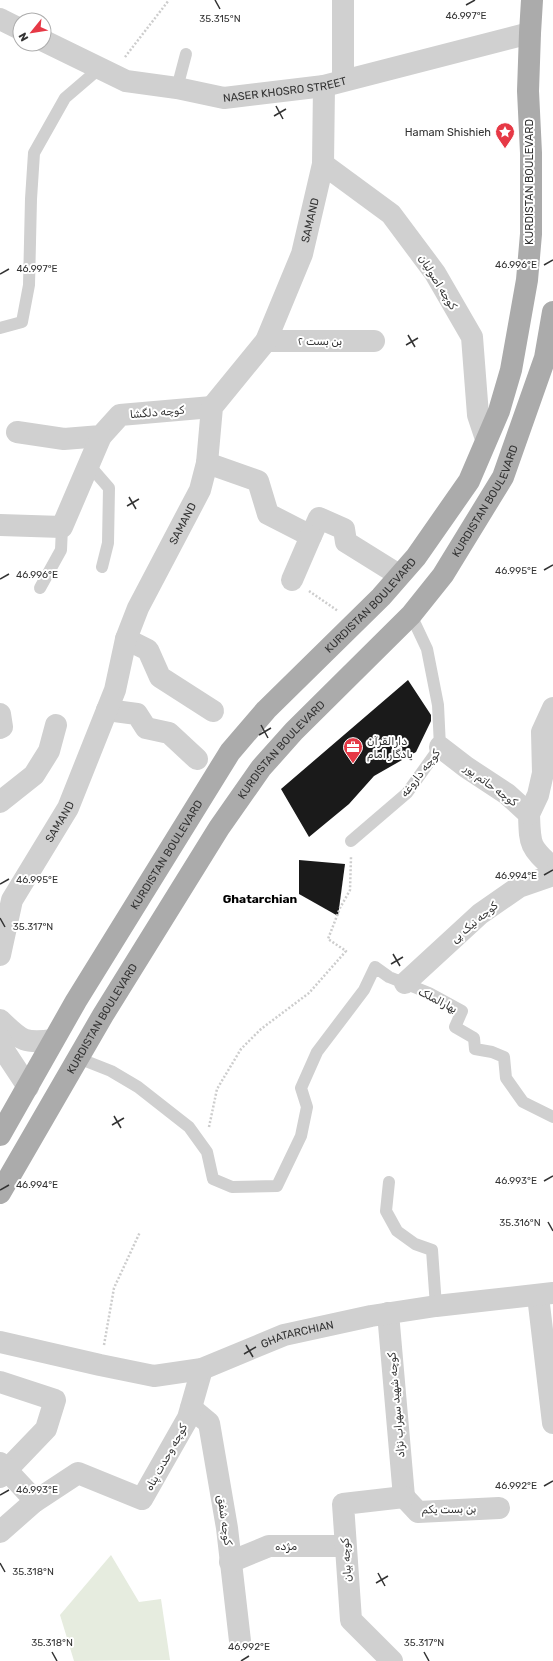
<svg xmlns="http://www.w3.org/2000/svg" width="553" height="1661" font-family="Rubik,Vazirmatn,sans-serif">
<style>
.green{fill:#e6ecdf}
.building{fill:#1a1a1a}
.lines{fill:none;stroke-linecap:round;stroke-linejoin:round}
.path{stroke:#cdcdcd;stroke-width:2.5;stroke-dasharray:2 2;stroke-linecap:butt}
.service{stroke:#d0d0d0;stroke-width:12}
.minor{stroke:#d0d0d0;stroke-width:22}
.tertiary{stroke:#d0d0d0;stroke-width:22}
.primary{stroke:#ababab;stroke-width:22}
.ticks{fill:none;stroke:#333;stroke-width:1.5}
.labels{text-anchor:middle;stroke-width:4;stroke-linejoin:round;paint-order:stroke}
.street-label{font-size:11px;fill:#333;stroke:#fff}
.poi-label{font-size:11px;fill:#333;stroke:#fff;text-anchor:end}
.neighbourhood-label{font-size:12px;font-weight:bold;fill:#000;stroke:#fff}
.ticks-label{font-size:10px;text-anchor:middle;fill:#333;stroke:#fff;stroke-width:4;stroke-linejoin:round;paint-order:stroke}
</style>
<rect width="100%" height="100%" fill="#fff"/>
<path class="green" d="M 111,1555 L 139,1602 L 161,1599 L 170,1660 L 74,1661 L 60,1615 Z"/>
<g class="building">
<path d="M 408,680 L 431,715 L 431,721 L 416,752 L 374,776 L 349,804 L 309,837 L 281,789 Z"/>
<path d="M 299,860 L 345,864 L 338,916 L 299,894 Z"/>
</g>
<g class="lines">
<g class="path">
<path d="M 125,57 L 169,0"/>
<path d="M 309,591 L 338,611"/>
<path d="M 209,1127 L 217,1089 L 241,1049 L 261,1029 L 309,993 L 346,951 L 328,939 L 340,908 L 350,890 L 351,857"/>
<path d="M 104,1345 L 114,1288 L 140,1232"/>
</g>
<g class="service">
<path d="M 177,88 L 186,54"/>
<path d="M 0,328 L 22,322 L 29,285 L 31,199 L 34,153 L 65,98 L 100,68"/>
<path d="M 89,465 L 109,488 L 108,543 L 102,567"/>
<path d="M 40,588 L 61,550 L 62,527"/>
<path d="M 351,841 L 407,793 L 440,747 L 438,705 L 427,649 L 411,615"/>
<path d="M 78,1058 L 111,1071 L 138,1087 L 189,1127 L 207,1152 L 213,1179 L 232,1187 L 277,1186 L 301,1136 L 307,1107 L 301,1088 L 317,1052 L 364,990 L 375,967 L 389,977 L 429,993 L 462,1011 L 455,1027 L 474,1038 L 475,1049 L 492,1052 L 504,1057 L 506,1078 L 523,1102 L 553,1117"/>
<path d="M 389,1182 L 386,1211 L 397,1231 L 415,1244 L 432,1250 L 436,1306"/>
</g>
<g class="minor">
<path d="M 0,19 L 20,29"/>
<path id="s1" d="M 44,41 L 126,81 L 177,88 L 224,98 L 324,86 L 530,33"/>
<path d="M 343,80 L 343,0"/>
<path d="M 323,164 L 391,214 L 435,273 L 472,337 L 478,415 L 486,439"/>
<path d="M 266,341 L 374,341"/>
<path d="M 17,432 L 64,439 L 101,436 L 120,415 L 212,407"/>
<path d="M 207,463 L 258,481 L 268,514 L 311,536 L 319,518 L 344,529 L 346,542 L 399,575"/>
<path d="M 0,525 L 62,527 L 101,436"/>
<path d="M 292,580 L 311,536"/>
<path d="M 126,639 L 148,650 L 160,677 L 213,711"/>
<path d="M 107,710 L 137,714 L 146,728 L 169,733 L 197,759"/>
<path d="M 0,714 L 2,727 L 0,728"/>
<path d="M 440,747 L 466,767 L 507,794 L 529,814 C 530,845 529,846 553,868"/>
<path d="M 0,802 L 34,775 L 49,751 L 56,725"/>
<path d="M 529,814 L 538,795 L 543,773 L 542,732 L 553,708"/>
<path id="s2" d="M 0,955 L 12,900 L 68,808 L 115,690 L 126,639 L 138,608 L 200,490 L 207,463 L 212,407 L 266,341 L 302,254 L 323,164 L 324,86"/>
<path d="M 405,983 L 480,914 L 519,887 L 553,875"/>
<path d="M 0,1020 C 21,1040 23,1044 53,1040"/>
<path d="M 0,1039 L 5,1052 L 28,1087"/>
<path d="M 538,1296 L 553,1423"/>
<path d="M 388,1313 L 404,1497"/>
<path d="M 0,1382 L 55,1400 L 46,1429 L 0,1477"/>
<path d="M 191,1408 L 209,1423 L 227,1528 L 240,1641"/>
<path d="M 0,1463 L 29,1494 L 34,1502"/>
<path d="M 404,1497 L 418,1512 L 499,1508"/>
<path d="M 0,1532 L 34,1502 L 78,1473 L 142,1499 L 188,1418 L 202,1369"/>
<path d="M 230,1562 L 269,1546 L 345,1546"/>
<path d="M 392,1661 L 351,1620 L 343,1504 L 404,1497"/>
</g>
<path class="tertiary" id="s3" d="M 0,1342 L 100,1365 L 154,1376 L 202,1369 L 284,1335 L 371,1316 L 436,1306 L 553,1293"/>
<g class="primary">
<path id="s4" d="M 0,1135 L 76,1001 L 230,752 L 266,710 L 381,597 L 416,557 L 469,481 L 499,411 L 511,370 L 527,280 L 531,234 L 531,153 L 528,91 L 530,33 L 532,0"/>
<path id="s5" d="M 0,1193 L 103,1015 L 219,828 L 261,768 L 294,731 L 411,615 L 443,575 L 503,477 L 545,358 L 553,312"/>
</g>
</g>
<path class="ticks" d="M 215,0 L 220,9M 466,5 L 475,0M 276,106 L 283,119M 274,116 L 286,109M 544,265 L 553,260M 0,274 L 9,269M 408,335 L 415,347M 406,345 L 418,338M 129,497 L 136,509M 127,506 L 139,499M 544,570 L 553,565M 0,579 L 9,574M 261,725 L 268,738M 259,735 L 271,728M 544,875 L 553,870M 0,884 L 9,879M 0,918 L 5,927M 393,954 L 400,966M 391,964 L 403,957M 114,1116 L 121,1128M 112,1125 L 124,1118M 544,1181 L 553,1176M 0,1190 L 9,1185M 548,1222 L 553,1231M 246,1345 L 253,1357M 244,1354 L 256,1347M 544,1486 L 553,1481M 0,1495 L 9,1490M 0,1563 L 5,1572M 378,1573 L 385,1586M 376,1583 L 388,1576M 52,1652 L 57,1661M 424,1652 L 429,1661M 241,1661 L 249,1656"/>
<defs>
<g id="sight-pin" transform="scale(1)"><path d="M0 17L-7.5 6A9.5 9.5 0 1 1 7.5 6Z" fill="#e63946" stroke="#fff"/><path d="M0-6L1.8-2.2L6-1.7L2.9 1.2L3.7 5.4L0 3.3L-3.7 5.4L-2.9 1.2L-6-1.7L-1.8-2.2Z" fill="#fff"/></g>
<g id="office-pin" transform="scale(1)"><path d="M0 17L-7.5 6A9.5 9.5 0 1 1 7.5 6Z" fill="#e63946" stroke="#fff"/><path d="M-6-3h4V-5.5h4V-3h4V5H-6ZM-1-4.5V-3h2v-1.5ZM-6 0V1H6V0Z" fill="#fff"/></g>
</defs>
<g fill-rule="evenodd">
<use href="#sight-pin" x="505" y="132"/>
<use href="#office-pin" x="353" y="747"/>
</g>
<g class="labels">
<g class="street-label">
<text dy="4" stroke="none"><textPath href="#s1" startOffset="252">NASER KHOSRO STREET</textPath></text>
<text transform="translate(529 182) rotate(-90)" y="4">KURDISTAN BOULEVARD</text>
<text dy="4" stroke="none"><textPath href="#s2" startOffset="808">SAMAND</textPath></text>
<text transform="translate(438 282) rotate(58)" y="4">کوچه اصولیان</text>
<text x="320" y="345">بن بست ۲</text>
<text transform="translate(157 412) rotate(-5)" y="4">کوچه دلگشا</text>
<text dy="4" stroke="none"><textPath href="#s5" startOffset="850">KURDISTAN BOULEVARD</textPath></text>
<text dy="4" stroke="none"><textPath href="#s2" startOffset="472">SAMAND</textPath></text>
<text dy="4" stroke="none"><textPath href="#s4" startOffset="650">KURDISTAN BOULEVARD</textPath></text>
<text dy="4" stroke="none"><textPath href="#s5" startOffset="526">KURDISTAN BOULEVARD</textPath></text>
<text transform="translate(420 773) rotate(-52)" y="4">کوچه داروغه</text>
<text transform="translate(491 785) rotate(36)" y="4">کوچه حاتم پور</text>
<text dy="4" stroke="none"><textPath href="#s2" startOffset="148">SAMAND</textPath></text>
<text dy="4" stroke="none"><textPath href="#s4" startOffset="326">KURDISTAN BOULEVARD</textPath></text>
<text transform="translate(474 922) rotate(-40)" y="4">کوچه نیک پی</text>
<text transform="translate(438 1000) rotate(27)" y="4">بهارالملک</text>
<text dy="4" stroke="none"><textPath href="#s5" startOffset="202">KURDISTAN BOULEVARD</textPath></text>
<text dy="4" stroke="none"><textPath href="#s3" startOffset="308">GHATARCHIAN</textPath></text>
<text transform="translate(396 1405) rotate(-95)" y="4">کوچه شهید سهراب نژاد</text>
<text transform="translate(166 1457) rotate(-61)" y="4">کوچه وحدت پناه</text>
<text transform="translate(449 1509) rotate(-1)" y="4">بن بست یکم</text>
<text transform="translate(225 1520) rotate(82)" y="4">کوچه شفق</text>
<text x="286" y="1550">مژده</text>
<text transform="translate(346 1560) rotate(-94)" y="4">کوچه بیان</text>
</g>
<g class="poi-label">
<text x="491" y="136">Hamam Shishieh</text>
<text x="367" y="745" text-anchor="start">دارالقرآن<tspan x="367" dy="13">یادگار امام</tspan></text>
</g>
<g class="neighbourhood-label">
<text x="260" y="903">Ghatarchian</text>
</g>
</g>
<g class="ticks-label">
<text x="466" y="19">46.997°E</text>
<text x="220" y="22">35.315°N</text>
<text x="516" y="268">46.996°E</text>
<text x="37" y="272">46.997°E</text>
<text x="516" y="574">46.995°E</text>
<text x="37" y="578">46.996°E</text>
<text x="516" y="879">46.994°E</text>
<text x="37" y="883">46.995°E</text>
<text x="33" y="930">35.317°N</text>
<text x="516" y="1184">46.993°E</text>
<text x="37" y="1188">46.994°E</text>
<text x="520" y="1226">35.316°N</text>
<text x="516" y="1489">46.992°E</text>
<text x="37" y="1493">46.993°E</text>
<text x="33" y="1575">35.318°N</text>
<text x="52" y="1646">35.318°N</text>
<text x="424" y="1646">35.317°N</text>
<text x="249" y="1650">46.992°E</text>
</g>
<g transform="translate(32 32) rotate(240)"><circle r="19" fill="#ffffff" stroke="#adadad"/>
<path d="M0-3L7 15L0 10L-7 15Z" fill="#e63946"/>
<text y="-6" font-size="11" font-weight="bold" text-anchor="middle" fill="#333333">N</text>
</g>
</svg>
